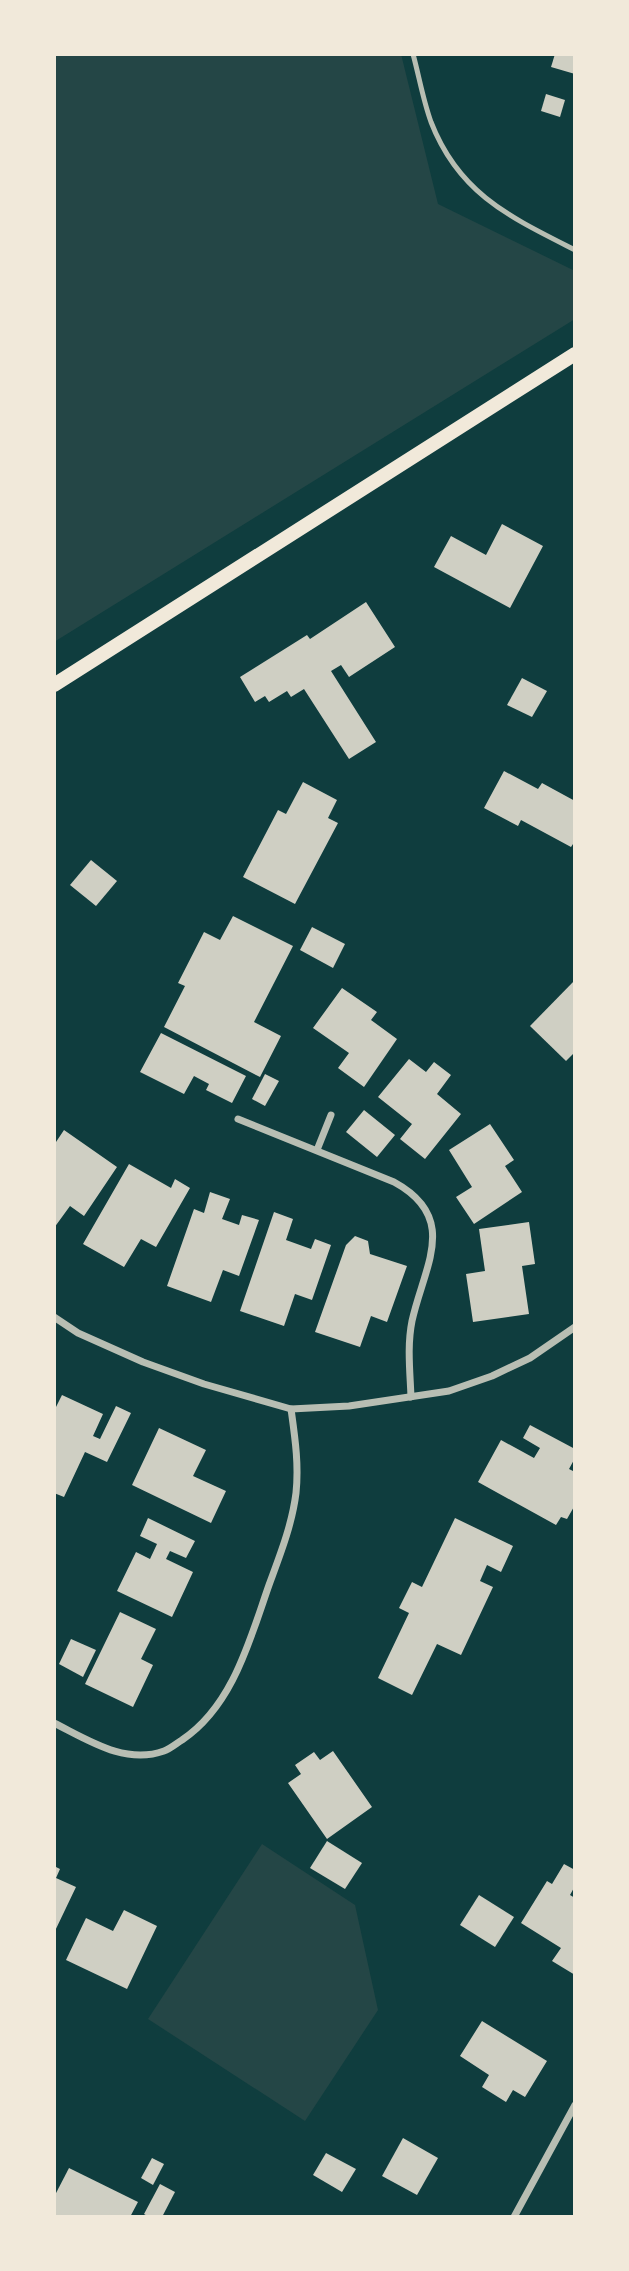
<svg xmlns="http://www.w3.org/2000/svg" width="629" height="2271" font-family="'DejaVu Sans',sans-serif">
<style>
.green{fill:#244646}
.building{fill:#cfcfc3}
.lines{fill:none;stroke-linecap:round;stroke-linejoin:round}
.service{stroke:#b8beb3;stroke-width:5}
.minor{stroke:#b8beb3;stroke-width:7}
.secondary{stroke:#f1e9da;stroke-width:14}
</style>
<rect width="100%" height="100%" fill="#0f3d3e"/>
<g class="green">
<path d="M 54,54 L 401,54 L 438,204 L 575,271 L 575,319 L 54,642 Z"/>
<path d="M 262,1844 L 355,1905 L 378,2010 L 305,2121 L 148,2019 Z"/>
</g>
<g class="building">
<path d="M 555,54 L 575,54 L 575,74 L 551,67 Z"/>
<path d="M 546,94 L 565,100 L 560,117 L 541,111 Z"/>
<path d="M 502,524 L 543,546 L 510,608 L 434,567 L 451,536 L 486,555 Z"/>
<path d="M 366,602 L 395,647 L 349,677 L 341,665 L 331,671 L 376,742 L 349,759 L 304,689 L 291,697 L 287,691 L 269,702 L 265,696 L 255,702 L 240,677 L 307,635 L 310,639 Z"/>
<path d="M 522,678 L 547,691 L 532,717 L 507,705 Z"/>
<path d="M 504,771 L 538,789 L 542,783 L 575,801 L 575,841 L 571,847 L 521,820 L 518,826 L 484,808 Z"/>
<path d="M 303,782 L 337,800 L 328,818 L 338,823 L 295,904 L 243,877 L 278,810 L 286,814 Z"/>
<path d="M 91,860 L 117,881 L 96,906 L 70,885 Z"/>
<path d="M 233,916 L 293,946 L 254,1022 L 281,1036 L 260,1077 L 164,1027 L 185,986 L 178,983 L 204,932 L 220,940 Z"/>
<path d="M 312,927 L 345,944 L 333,968 L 300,950 Z"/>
<path d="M 575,980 L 575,1052 L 566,1061 L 530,1026 Z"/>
<path d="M 342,988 L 377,1012 L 371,1020 L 397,1039 L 364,1087 L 338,1068 L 349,1053 L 313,1028 Z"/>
<path d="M 161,1033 L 246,1076 L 232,1103 L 206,1090 L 209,1084 L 194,1076 L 184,1094 L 140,1072 Z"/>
<path d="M 409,1059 L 426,1072 L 434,1062 L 451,1075 L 437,1094 L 461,1114 L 425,1159 L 400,1139 L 412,1124 L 378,1097 Z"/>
<path d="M 265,1074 L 279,1081 L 265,1106 L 252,1099 Z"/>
<path d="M 364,1110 L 395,1135 L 377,1157 L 346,1132 Z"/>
<path d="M 490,1124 L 514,1160 L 505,1166 L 522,1192 L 474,1224 L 456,1197 L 472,1187 L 449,1150 Z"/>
<path d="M 64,1130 L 117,1167 L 84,1216 L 70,1206 L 54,1228 L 54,1145 Z"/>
<path d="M 129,1164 L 171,1188 L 175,1179 L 190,1188 L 156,1247 L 141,1239 L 124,1267 L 83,1244 Z"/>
<path d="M 210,1192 L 230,1199 L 222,1219 L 239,1225 L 242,1215 L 259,1220 L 239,1276 L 223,1270 L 211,1302 L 167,1286 L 194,1209 L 204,1213 Z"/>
<path d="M 274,1212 L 293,1219 L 286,1240 L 311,1249 L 315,1239 L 331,1245 L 312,1300 L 295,1294 L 284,1326 L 240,1311 Z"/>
<path d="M 529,1222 L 535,1264 L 522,1266 L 529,1314 L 473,1322 L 466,1274 L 485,1271 L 479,1229 Z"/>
<path d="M 355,1236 L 368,1241 L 370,1254 L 407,1266 L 387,1322 L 371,1316 L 360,1347 L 315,1332 L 346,1245 Z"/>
<path d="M 62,1395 L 103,1414 L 93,1436 L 100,1439 L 116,1406 L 131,1413 L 107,1462 L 85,1452 L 64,1497 L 54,1493 L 54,1411 Z"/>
<path d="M 530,1425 L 575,1449 L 575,1458 L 569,1469 L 575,1472 L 575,1505 L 567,1519 L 561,1517 L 556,1525 L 478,1482 L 501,1440 L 534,1458 L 540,1448 L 523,1438 Z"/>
<path d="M 159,1428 L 206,1450 L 193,1476 L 226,1491 L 211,1523 L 132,1485 Z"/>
<path d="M 148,1518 L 195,1541 L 186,1558 L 170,1551 L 166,1559 L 193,1572 L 172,1617 L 117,1591 L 136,1552 L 150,1559 L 157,1544 L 140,1536 Z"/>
<path d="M 455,1518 L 513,1546 L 501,1572 L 487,1565 L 480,1581 L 493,1587 L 461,1655 L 437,1644 L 412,1695 L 378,1678 L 409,1613 L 399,1608 L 412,1582 L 422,1587 Z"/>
<path d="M 120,1612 L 156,1629 L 141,1659 L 153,1665 L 133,1707 L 85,1684 Z"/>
<path d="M 71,1639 L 96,1650 L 83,1677 L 59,1664 Z"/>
<path d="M 333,1751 L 372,1807 L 327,1839 L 288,1783 L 301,1774 L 295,1765 L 314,1752 L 320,1760 Z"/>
<path d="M 327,1841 L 362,1863 L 345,1889 L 310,1868 Z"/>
<path d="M 564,1864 L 575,1870 L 575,1886 L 570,1895 L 575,1898 L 575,1975 L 552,1961 L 561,1948 L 521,1923 L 547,1881 L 552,1884 Z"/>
<path d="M 54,1866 L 60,1869 L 56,1878 L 76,1887 L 54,1933 Z"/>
<path d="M 479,1895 L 514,1917 L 495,1947 L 460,1925 Z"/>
<path d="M 124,1910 L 157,1926 L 127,1989 L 66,1960 L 86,1918 L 113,1931 Z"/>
<path d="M 482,2021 L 547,2061 L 525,2097 L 513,2090 L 506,2102 L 482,2087 L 489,2075 L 460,2056 Z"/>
<path d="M 403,2138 L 438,2158 L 417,2195 L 382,2176 Z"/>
<path d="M 326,2153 L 356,2169 L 342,2192 L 313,2175 Z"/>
<path d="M 152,2158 L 164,2164 L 153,2185 L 141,2178 Z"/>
<path d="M 69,2168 L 138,2202 L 130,2217 L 54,2217 L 54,2197 Z"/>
<path d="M 160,2184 L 175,2192 L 162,2217 L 149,2217 L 144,2214 Z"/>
</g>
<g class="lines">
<path class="service" d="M 413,54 C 419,76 423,100 431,122 C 459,194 510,217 575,250"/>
<g class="minor">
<path d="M 238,1119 L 394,1182 C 460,1218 424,1266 412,1321 C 407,1346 410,1371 411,1397"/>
<path d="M 317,1150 L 331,1115"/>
<path d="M 54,1317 L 78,1333 L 143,1362 L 204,1384 L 291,1409 L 349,1406 L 449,1391 L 492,1376 L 530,1358 L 575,1327"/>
<path d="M 54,1723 C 88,1740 125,1765 164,1751 C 170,1749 177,1743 182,1740 C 233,1706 250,1639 269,1585 C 280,1555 292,1525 296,1493 C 299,1464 295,1438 291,1409"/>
<path d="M 514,2217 L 575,2105"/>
</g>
<path class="secondary" d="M 54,685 L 575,354"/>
</g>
<rect width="629" height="2271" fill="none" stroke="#f1e9da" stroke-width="112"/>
</svg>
